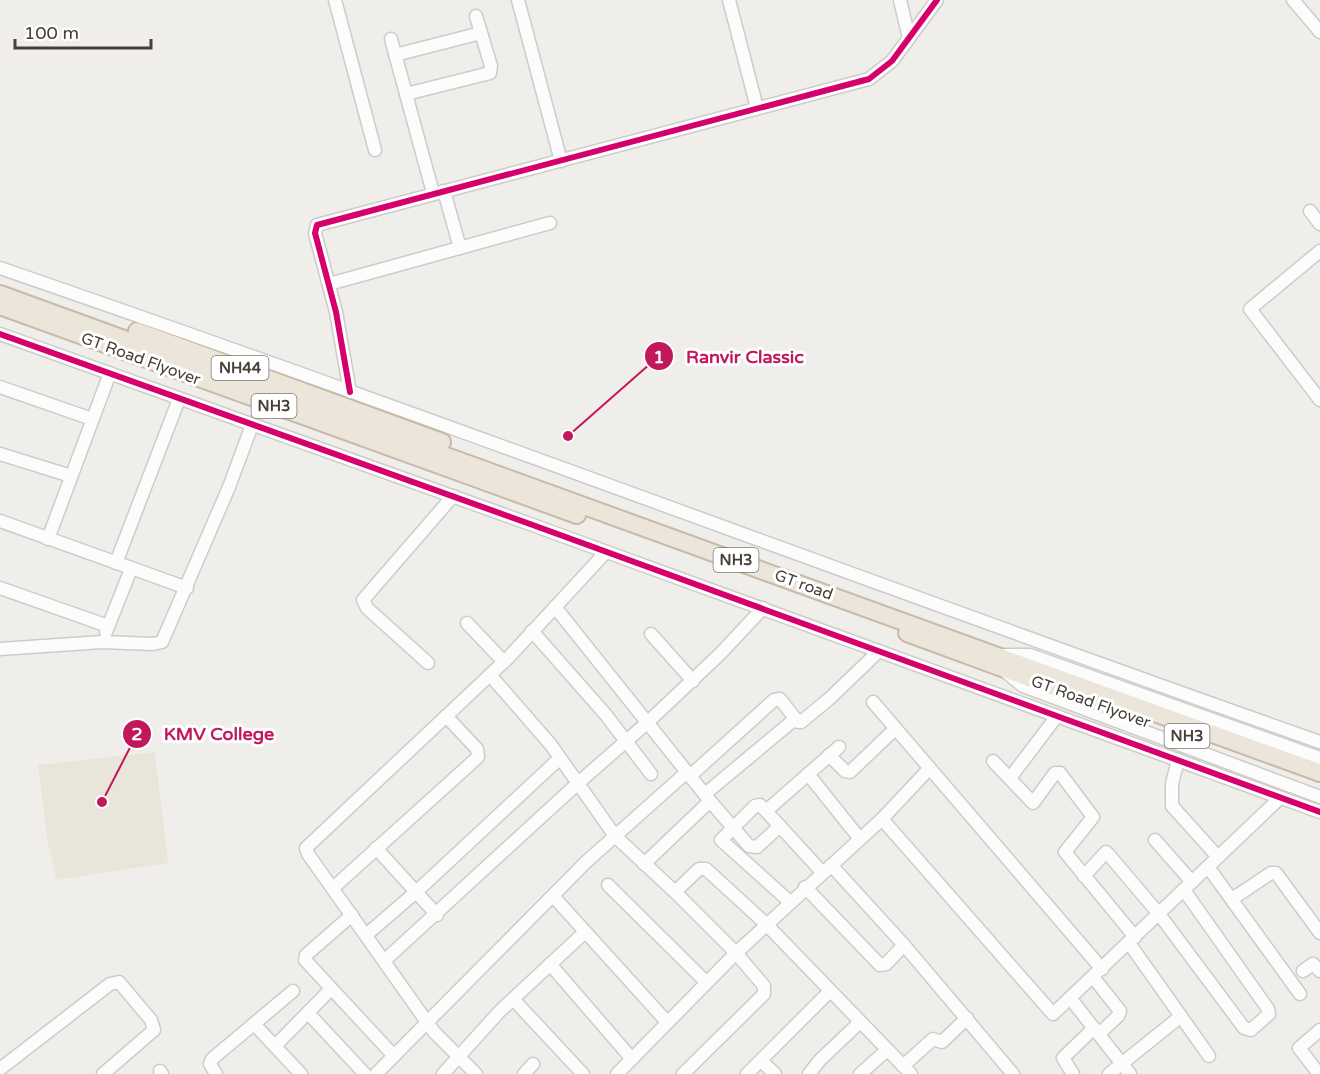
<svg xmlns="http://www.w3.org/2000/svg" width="1320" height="1074" font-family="'Varela Round',sans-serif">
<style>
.education{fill:#eae5da}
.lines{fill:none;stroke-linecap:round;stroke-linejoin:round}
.minor-casing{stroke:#ceccc8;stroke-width:15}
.highway-casing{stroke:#c7baa7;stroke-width:20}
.minor{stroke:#fdfcfc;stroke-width:12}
.highway{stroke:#ebe5da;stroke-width:16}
.cycleway-casing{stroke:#fff;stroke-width:10}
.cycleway{stroke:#d6006c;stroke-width:6}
.labels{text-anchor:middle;stroke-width:6;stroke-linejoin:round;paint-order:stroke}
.shield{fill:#fff;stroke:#7e7973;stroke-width:1.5}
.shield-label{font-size:15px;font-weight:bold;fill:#464037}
.street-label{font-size:16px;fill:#464037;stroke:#fff}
.leader{fill:none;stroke:#c2185b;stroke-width:2}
.callout-dot{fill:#c2185b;stroke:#fff;stroke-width:2}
.mark-label{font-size:18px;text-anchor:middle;font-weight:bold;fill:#fff}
.callout-label{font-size:18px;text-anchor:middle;font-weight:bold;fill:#c2185b;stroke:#fff;stroke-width:6;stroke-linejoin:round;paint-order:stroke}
</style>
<rect width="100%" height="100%" fill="#f0eeeb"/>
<path class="education" d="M 155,752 L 168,863 L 56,880 L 47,839 L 38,765 Z"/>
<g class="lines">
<g class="minor-casing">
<g id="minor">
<path d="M 335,0 L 375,150"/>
<path d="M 518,0 L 561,161"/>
<path d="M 729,0 L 757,108"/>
<path d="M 900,0 L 909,38"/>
<path d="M 1293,0 L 1320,32"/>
<path d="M 391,39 L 433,193"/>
<path d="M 395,55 L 481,33"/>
<path d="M 406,94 L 490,73 L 491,66 L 476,16"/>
<path d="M 444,191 L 460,248"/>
<path d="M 1310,211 L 1320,224"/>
<path d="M 1320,251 L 1250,309 L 1320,400"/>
<path d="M 0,268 C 442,420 879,587 1320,742"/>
<path d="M 329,284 L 550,223"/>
<path d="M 0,334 L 530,524 L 1320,812"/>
<path d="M 0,387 L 92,419"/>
<path d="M 350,392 L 336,312 L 315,233 L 317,225 L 869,79 L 892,61 L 937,0"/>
<path d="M 0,454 L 71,476"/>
<path d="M 0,521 L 187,588"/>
<path d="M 48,539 L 110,373"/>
<path d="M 116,563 L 179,399"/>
<path d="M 0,588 L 108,626"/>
<path d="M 555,607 L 710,801 L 749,846 L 757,847 L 780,826"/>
<path d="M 467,623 L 504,662"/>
<path d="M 532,631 L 606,715 L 651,774"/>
<path d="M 106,632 L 131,569"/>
<path d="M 651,634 L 693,681"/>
<path d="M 0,649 L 102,642 L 153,644 L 162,642 L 229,487 L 252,425"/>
<path d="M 1004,655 L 1030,655 L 1320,758"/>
<path d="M 428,663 L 367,608 L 363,600 L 453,496"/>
<path d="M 1007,673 L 1023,686 L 1320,797"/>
<path d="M 490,675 L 551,745 L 615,836 L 675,892 L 736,953 L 764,986 L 764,994 L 683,1074"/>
<path d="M 873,702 L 1102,969"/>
<path d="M 829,755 L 845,771 L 850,772 L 894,730"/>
<path d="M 1178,760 L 1172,784 L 1172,806 L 1218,857"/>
<path d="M 993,761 L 1033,803 L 1055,773 L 1060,773 L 1093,817 L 1065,852 L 1135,937"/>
<path d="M 808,774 L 860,839"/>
<path d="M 690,776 L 774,700 L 780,699 L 798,722 L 801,722 L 829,699 L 879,651"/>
<path d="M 1010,778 L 1057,716"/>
<path d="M 705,794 L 795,719"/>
<path d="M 766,811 L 839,747"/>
<path d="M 882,819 L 1053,1014 L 1280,798"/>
<path d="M 1155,840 L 1192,882"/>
<path d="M 376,848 L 437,915"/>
<path d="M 644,864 L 710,801"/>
<path d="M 831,865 L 904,945 L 1013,1074"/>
<path d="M 1208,867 L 1300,994"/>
<path d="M 1084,876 L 1106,852 L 1109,855 L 1159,914 L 1244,1028 L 1251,1030 L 1269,1014 L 1268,1009 L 1184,890"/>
<path d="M 608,885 L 706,982"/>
<path d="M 805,887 L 880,965 L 886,964 L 904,945"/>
<path d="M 333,888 L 478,757 L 477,749 L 446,716"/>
<path d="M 675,892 L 699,869 L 706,869 L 766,924 L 911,1074"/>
<path d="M 553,896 L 667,1022"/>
<path d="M 1232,899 L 1271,873 L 1276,873 L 1320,933"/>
<path d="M 790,902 L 721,840 L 755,806 L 760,805 L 766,811 L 822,872"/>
<path d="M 352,915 L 306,955 L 305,960 L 394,1056"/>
<path d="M 366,935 L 416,892 L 560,758"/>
<path d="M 1129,943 L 1209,1056"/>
<path d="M 384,961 L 577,784 L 648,722 L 721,653 L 763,608"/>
<path d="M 550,964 L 632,1059"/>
<path d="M 1303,971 L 1313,964 L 1320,971"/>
<path d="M 1093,977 L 1120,1011 L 1118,1016 L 1099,1034"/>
<path d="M 1070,998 L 1130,1074"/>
<path d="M 513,999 L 583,1074"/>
<path d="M 308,1013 L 365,1074"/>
<path d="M 254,1024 L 301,1074"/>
<path d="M 275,1046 L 331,989"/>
<path d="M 761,1061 L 775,1074"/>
<path d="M 903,1066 L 933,1039 L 942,1042 L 967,1018"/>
<path d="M 0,1069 L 110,984 L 119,982 L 151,1020 L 154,1030 L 103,1074"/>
<path d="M 160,1071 L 162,1074"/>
<path d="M 216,1074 L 210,1064 L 212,1059 L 293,991"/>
<path d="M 376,1074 L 586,862 L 687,772"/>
<path d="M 443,1074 L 500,1011 L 585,932"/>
<path d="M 476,1074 L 434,1032 L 308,854 L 306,848 L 509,657 L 606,552"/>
<path d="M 524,1074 L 533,1064"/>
<path d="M 617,1074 L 736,953 L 882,819 L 928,770"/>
<path d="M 747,1074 L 829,992"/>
<path d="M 809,1074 L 820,1060 L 860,1022"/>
<path d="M 860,1074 L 887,1050"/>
<path d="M 1073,1074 L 1063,1058 L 1094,1028"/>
<path d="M 1109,1074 L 1181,1016"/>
<path d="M 1319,1074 L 1299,1048 L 1320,1030"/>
</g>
</g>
<g class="highway-casing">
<g id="highway">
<path d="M 0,294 L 1320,773"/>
<path d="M 0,306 L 577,515"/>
<path d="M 137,331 L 442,442"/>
<path d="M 907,633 L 1108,707"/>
</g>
</g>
<use href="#minor" class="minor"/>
<use href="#highway" class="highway"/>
<g class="cycleway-casing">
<g id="cycleway">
<path d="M 0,334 L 530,524 L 1320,812"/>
<path d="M 350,392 L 336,312 L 315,233 L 317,225 L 869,79 L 892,61 L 937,0"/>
</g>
</g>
<use href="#cycleway" class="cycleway"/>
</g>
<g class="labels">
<g class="shield">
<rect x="211.5" y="356" width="57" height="24" rx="4.5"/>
<rect x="251.5" y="394" width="45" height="24" rx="4.5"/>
<rect x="713.5" y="548" width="45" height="24" rx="4.5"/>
<rect x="1164.5" y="724" width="45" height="24" rx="4.5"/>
</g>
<g class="shield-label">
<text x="240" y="373">NH44</text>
<text x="274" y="411">NH3</text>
<text x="736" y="565">NH3</text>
<text x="1187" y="741">NH3</text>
</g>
<g class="street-label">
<text transform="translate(141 358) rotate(20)" y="6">GT Road Flyover</text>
<text transform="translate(804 584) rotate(20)" y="6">GT road</text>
<text transform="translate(1091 701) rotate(20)" y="6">GT Road Flyover</text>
</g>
</g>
<path class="leader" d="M568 436L659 356M102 802L137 734"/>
<g class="callout-dot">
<circle cx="568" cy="436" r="6"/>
<circle cx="102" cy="802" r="6"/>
<circle cx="659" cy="356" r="15"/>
<circle cx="137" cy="734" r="15"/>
</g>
<g class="mark-label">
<text x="659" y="363">1</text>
<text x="137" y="740">2</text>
</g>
<g class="callout-label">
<text x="745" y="363">Ranvir Classic</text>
<text x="219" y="740">KMV College</text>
</g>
<path d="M15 39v9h136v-9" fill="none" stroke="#464037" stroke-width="3"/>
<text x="24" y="39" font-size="18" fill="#464037" stroke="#ffffff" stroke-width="4.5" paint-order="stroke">100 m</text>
</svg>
